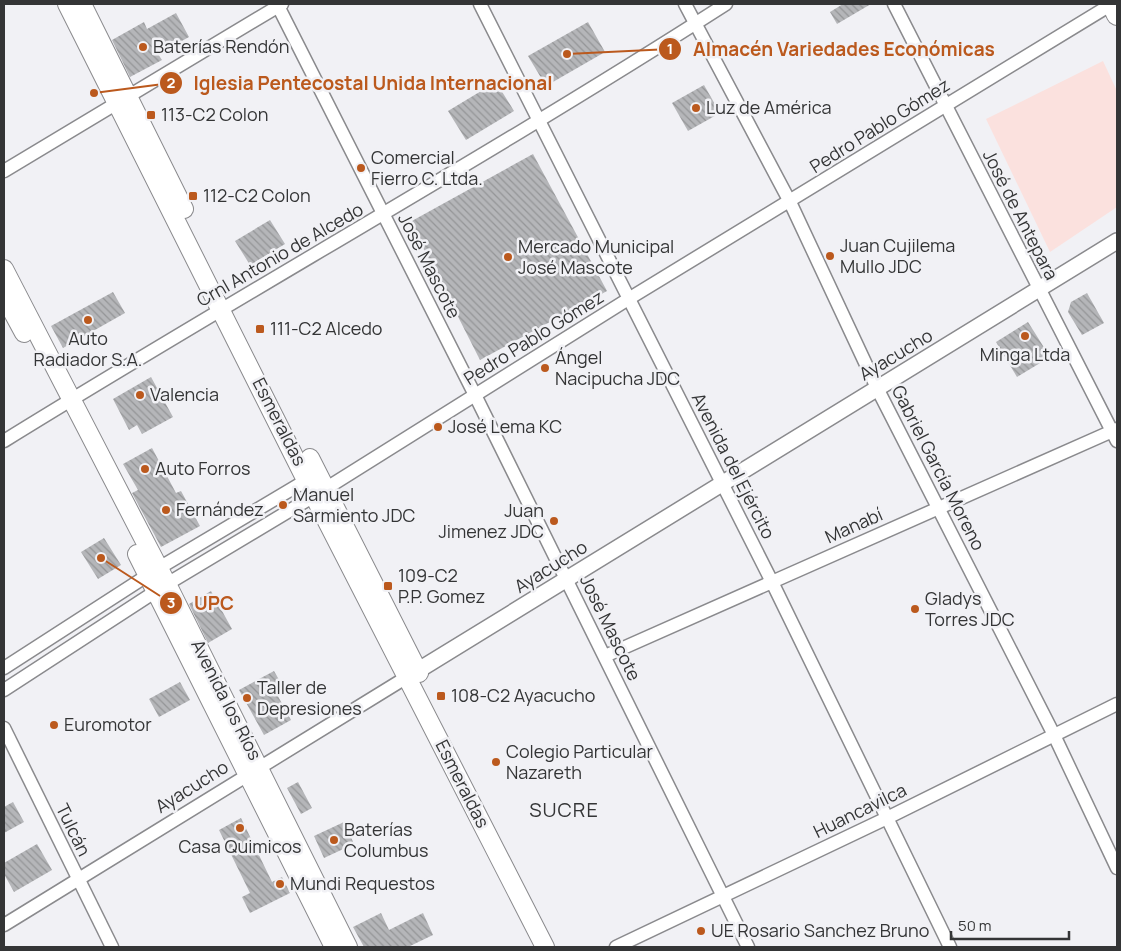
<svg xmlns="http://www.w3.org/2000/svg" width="1121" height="951" font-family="Manrope,sans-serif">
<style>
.commercial{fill:#fbe1de}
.building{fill:url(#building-back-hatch)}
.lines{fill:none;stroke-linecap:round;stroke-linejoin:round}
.minor-casing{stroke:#8a8a8d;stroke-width:15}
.tertiary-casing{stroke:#8a8a8d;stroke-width:18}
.secondary-casing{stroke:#8a8a8d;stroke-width:20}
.primary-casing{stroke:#8a8a8d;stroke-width:22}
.minor{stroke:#fff;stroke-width:12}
.tertiary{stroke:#fff;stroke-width:15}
.secondary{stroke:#fff;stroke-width:18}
.primary{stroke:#fff;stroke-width:20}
.poi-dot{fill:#bb591d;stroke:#f1f1f5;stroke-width:2}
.labels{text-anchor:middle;stroke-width:5;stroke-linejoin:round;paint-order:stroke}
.poi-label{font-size:18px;fill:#343536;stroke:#f1f1f5;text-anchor:start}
.street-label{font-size:18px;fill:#343536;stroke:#f1f1f5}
.quarter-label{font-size:20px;letter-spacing:1px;fill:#343536;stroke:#f1f1f5}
.leader{fill:none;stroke:#bb591d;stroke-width:2}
.callout-dot{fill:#bb591d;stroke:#f1f1f5;stroke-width:2}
.mark-label{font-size:15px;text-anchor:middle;font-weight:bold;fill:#fff}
.callout-label{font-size:19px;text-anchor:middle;font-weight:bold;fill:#bb591d;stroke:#f1f1f5;stroke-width:5;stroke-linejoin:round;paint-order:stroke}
</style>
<defs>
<pattern id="building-back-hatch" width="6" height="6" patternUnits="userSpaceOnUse" patternTransform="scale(1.25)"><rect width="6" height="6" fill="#b5b6b9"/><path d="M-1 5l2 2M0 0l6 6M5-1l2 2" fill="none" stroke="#949597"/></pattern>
</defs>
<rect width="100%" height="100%" fill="#f1f1f5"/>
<path class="commercial" d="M 1103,61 L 1117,91 L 1117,207 L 1050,252 L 986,119 Z"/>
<g class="building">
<path d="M 843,4 L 871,4 L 837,24 L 830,12 Z"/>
<path d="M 176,13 L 189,37 L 158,54 L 162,60 L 130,77 L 112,40 L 144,22 L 147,29 Z"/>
<path d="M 588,22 L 605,52 L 546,86 L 528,56 Z"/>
<path d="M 496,82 L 514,111 L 466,140 L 448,111 Z"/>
<path d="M 704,85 L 720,113 L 688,131 L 672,103 Z"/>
<path d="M 533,154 L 607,291 L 480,360 L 410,222 Z"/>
<path d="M 270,220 L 285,244 L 250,265 L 235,241 Z"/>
<path d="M 113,292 L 125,313 L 63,348 L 51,326 Z"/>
<path d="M 1087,293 L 1104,323 L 1082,335 L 1068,312 L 1071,302 Z"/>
<path d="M 1028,322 L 1050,357 L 1017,377 L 996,342 Z"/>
<path d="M 151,377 L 173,417 L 142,434 L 137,425 L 129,430 L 113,399 Z"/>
<path d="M 152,448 L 176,493 L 181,491 L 200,526 L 161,547 L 132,493 L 138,490 L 123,464 Z"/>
<path d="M 104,538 L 121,565 L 98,579 L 81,552 Z"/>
<path d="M 211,591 L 232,629 L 208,643 L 189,604 Z"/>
<path d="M 274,671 L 282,685 L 274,689 L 291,720 L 264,735 L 239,690 Z"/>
<path d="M 180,682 L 190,700 L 159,717 L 149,699 Z"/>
<path d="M 298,782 L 312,808 L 301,814 L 287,788 Z"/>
<path d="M 13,802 L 24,822 L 4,833 L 4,807 Z"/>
<path d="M 241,818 L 272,882 L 282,877 L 290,893 L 250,913 L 242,897 L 250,893 L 219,830 Z"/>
<path d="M 344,822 L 354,844 L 324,858 L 314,836 Z"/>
<path d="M 37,844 L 52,870 L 14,892 L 4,874 L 4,863 Z"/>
<path d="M 381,913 L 389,930 L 423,913 L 433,935 L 408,947 L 364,947 L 353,927 Z"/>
</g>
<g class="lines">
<g class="minor-casing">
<g id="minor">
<path d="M 277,4 L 475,395 L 748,947"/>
<path d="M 480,4 L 772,582 L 950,947"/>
<path d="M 685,4 L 790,202 L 877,388 L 1054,735 L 1117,868"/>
<path d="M 894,4 L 1117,441"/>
<path d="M 4,171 L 282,4"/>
<path d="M 4,441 C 243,293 489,156 726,4"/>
<path d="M 605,656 L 1117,429"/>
<path d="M 4,668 L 159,568 L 312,477"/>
<path d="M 4,690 L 167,584 L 314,496 L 630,298 L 1112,4"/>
<path d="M 4,728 L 112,947"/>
<path d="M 4,925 L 407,677"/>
<path d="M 616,947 L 887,818 L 1117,704"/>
</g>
</g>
<g class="tertiary-casing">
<path id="tertiary" d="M 409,676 L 1117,241"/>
</g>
<g class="secondary-casing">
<g id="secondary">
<path d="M 67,4 L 314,496 L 545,947"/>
<path d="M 82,4 L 184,209"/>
<path d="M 4,269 L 167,584 L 348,947"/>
<path d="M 4,296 L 24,333"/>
<path d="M 310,458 L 419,673"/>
<path d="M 137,554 L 334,947"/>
</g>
</g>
<g class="primary-casing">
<path id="primary" d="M 1112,4 L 1117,15"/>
</g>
<use href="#minor" class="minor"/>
<use href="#tertiary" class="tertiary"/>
<use href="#secondary" class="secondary"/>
<use href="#primary" class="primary"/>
</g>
<g class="poi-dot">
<circle cx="143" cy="47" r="5"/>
<circle cx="696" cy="108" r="5"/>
<rect x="146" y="110" width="10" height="10" rx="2.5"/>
<circle cx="361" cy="168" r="5"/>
<rect x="188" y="191" width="10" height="10" rx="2.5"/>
<circle cx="830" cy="256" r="5"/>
<circle cx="508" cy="257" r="5"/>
<circle cx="88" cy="320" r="5"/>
<rect x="255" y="324" width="10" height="10" rx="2.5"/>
<circle cx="1025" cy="336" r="5"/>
<circle cx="545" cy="368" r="5"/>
<circle cx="140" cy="395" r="5"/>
<circle cx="438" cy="427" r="5"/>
<circle cx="145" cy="469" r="5"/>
<circle cx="283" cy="505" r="5"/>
<circle cx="166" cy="510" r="5"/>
<circle cx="554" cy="521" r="5"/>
<rect x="383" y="581" width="10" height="10" rx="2.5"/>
<circle cx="915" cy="609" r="5"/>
<rect x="436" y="691" width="10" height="10" rx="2.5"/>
<circle cx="247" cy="698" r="5"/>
<circle cx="54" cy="725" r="5"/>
<circle cx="496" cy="762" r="5"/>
<circle cx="240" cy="828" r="5"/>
<circle cx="334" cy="840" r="5"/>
<circle cx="280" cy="884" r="5"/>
<circle cx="701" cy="931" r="5"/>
</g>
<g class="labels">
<g class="poi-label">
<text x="153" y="53">Baterías Rendón</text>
<text x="706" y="114">Luz de América</text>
<text x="161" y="121">113-C2 Colon</text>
<text x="371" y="164">Comercial<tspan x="371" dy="21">Fierro C. Ltda.</tspan></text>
<text x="203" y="202">112-C2 Colon</text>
<text x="840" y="252">Juan Cujilema<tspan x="840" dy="21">Mullo JDC</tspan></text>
<text x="518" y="253">Mercado Municipal<tspan x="518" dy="21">José Mascote</tspan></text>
<text x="270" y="335">111-C2 Alcedo</text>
<text x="88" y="345" text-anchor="middle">Auto<tspan x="88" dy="21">Radiador S.A.</tspan></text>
<text x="1025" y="361" text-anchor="middle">Minga Ltda</text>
<text x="555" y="364">Ángel<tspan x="555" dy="21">Nacipucha JDC</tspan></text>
<text x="150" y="401">Valencia</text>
<text x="448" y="433">José Lema KC</text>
<text x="155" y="475">Auto Forros</text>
<text x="293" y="501">Manuel<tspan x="293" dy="21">Sarmiento JDC</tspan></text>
<text x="176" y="516">Fernández</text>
<text x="544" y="517" text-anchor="end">Juan<tspan x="544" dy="21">Jimenez JDC</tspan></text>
<text x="398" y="582">109-C2<tspan x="398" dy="21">P.P. Gomez</tspan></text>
<text x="925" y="605">Gladys<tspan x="925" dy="21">Torres JDC</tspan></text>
<text x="257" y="694">Taller de<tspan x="257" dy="21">Depresiones</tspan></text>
<text x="451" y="702">108-C2 Ayacucho</text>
<text x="64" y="731">Euromotor</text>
<text x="506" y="758">Colegio Particular<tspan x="506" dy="21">Nazareth</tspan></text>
<text x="344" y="836">Baterías<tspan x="344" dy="21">Columbus</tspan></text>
<text x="240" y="853" text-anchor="middle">Casa Quimicos</text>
<text x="290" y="890">Mundi Requestos</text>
<text x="711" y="937">UE Rosario Sanchez Bruno</text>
</g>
<g class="street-label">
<text transform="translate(880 126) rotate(-32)" y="6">Pedro Pablo Gómez</text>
<text transform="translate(1020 215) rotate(63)" y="6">José de Antepara</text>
<text transform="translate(280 255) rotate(-30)" y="6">Crnl Antonio de Alcedo</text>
<text transform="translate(429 266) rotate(63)" y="6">José Mascote</text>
<text transform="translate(534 338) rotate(-32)" y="6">Pedro Pablo Gómez</text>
<text transform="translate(896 355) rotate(-31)" y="6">Ayacucho</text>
<text transform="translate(279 422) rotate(63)" y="6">Esmeraldas</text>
<text transform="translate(733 466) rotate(63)" y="6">Avenida del Ejército</text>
<text transform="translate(938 468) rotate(63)" y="6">Gabriel García Moreno</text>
<text transform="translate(854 526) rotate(-24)" y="6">Manabí</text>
<text transform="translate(551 567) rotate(-32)" y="6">Ayacucho</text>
<text transform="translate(610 628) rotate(64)" y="6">José Mascote</text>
<text transform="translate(226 700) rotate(63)" y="6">Avenida los Ríos</text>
<text transform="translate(462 784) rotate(63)" y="6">Esmeraldas</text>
<text transform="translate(192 787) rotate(-32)" y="6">Ayacucho</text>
<text transform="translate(860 811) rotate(-26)" y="6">Huancavilca</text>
<text transform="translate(73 830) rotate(64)" y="6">Tulcán</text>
</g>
<g class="quarter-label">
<text x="564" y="817">SUCRE</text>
</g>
</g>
<path class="leader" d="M567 54L670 49M94 93L171 83M101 558L171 603"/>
<g class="callout-dot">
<circle cx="567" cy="54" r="5"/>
<circle cx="94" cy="93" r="5"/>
<circle cx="101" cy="558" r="5"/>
<circle cx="670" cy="49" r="12"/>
<circle cx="171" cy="83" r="12"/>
<circle cx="171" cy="603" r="12"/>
</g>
<g class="mark-label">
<text x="670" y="54">1</text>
<text x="171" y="88">2</text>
<text x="171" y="608">3</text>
</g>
<g class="callout-label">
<text x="844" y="56">Almacén Variedades Económicas</text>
<text x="373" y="90">Iglesia Pentecostal Unida Internacional</text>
<text x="214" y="610">UPC</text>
</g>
<rect width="1121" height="951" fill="none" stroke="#343536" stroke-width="10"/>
<path d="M951 931v8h118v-8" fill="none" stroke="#343536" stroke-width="2.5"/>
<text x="958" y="931" font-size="15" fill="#343536" stroke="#f1f1f5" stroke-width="4" paint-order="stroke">50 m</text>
</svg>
